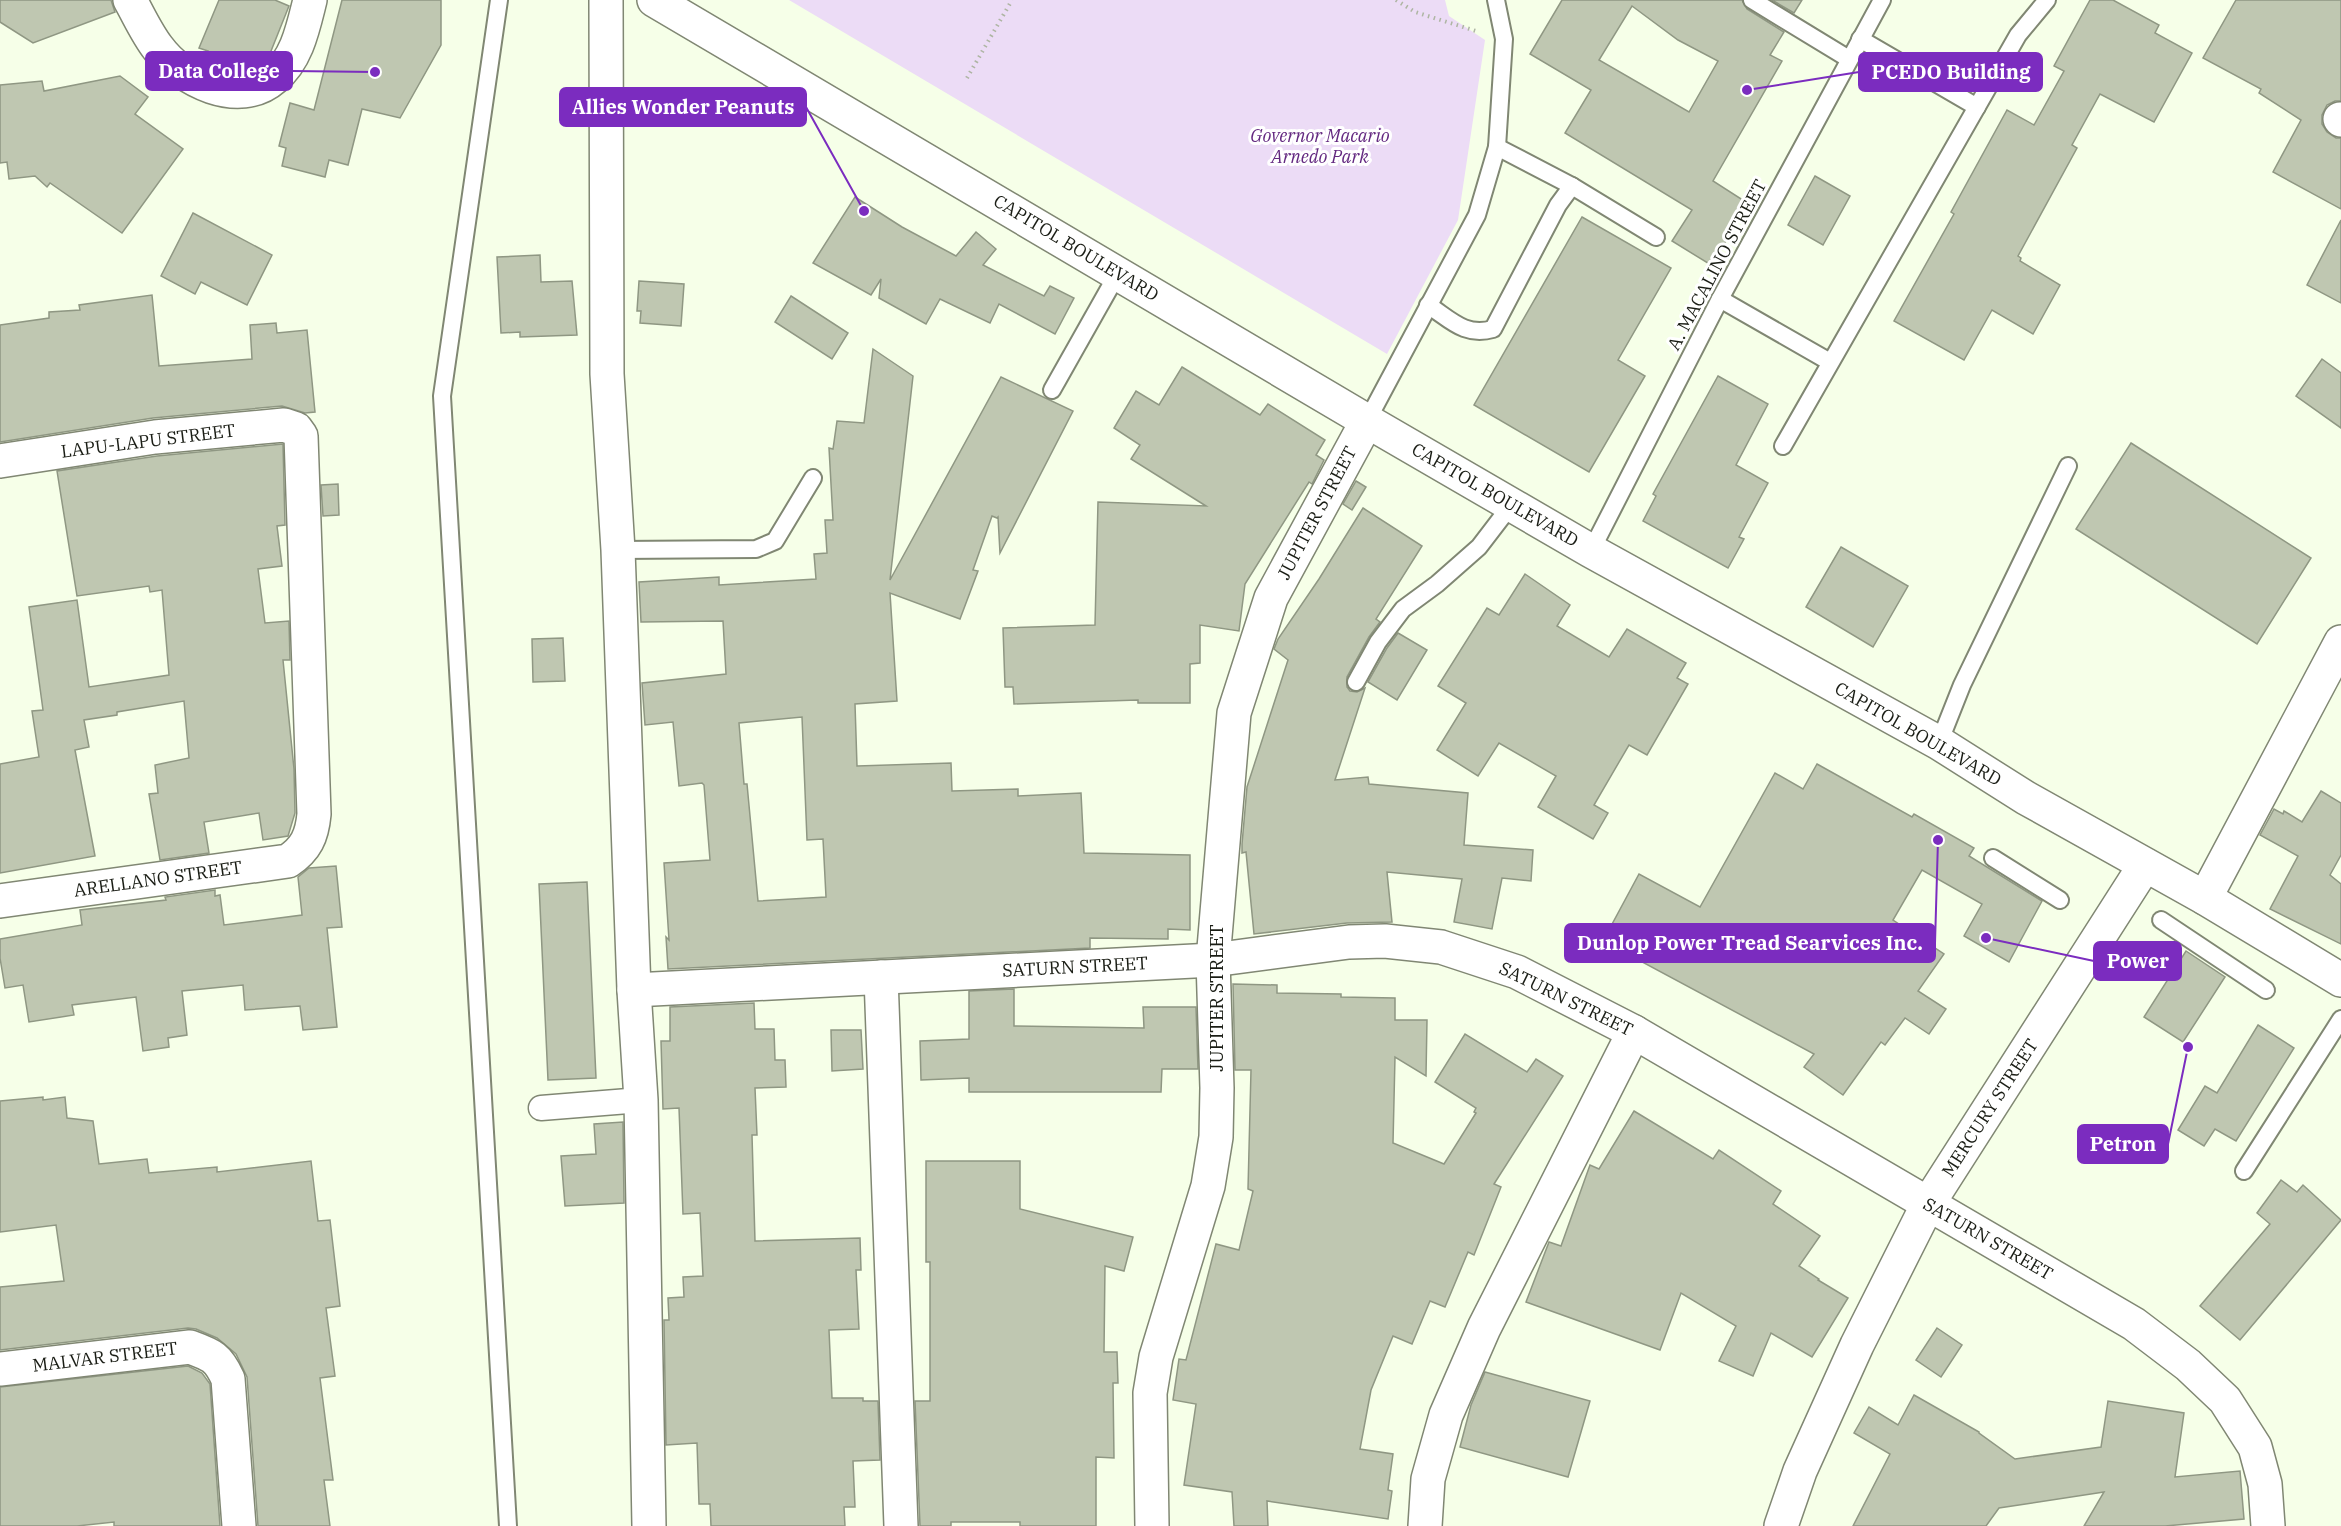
<svg xmlns="http://www.w3.org/2000/svg" width="2341" height="1526" font-family="'IBM Plex Serif',serif">
<style>
.green{fill:#ecdcf6}
.building{fill:#bfc7b1;stroke:#8f9783;stroke-width:1.5;fill-rule:evenodd}
.lines{fill:none;stroke-linecap:round;stroke-linejoin:round}
.service-casing{stroke:#808773;stroke-width:20}
.pedestrian-casing{stroke:#808773;stroke-width:27}
.minor-casing{stroke:#808773;stroke-width:36}
.secondary-casing{stroke:#808773;stroke-width:36}
.path{stroke:#aeb5a3;stroke-width:4;stroke-dasharray:1.5 4.5;stroke-linecap:butt}
.service{stroke:#fff;stroke-width:16}
.pedestrian{stroke:#fff;stroke-width:24}
.minor{stroke:#fff;stroke-width:33}
.secondary{stroke:#fff;stroke-width:33}
.labels{text-anchor:middle;stroke-width:6;stroke-linejoin:round;paint-order:stroke}
.park-label{font-size:18px;font-style:italic;fill:#632880;stroke:#fff}
.street-label{font-size:18px;fill:#1a1d15;stroke:#fff}
.leader{fill:none;stroke:#7b2cbf;stroke-width:2}
.callout-dot{fill:#7b2cbf;stroke:#fff;stroke-width:2}
.callout{fill:#7b2cbf;stroke:#7b2cbf;stroke-width:2}
.callout-label{font-size:20px;text-anchor:middle;font-weight:bold;fill:#fff}
</style>
<rect width="100%" height="100%" fill="#f6ffe8"/>
<path class="green" d="M 789,0 L 1445,0 L 1449,16 L 1485,40 L 1458,220 L 1387,354 Z"/>
<g class="building">
<path d="M 0,0 L 111,0 L 115,12 L 33,43 L 0,22 Z"/>
<path d="M 219,0 L 275,0 L 289,6 L 269,56 L 257,67 L 238,59 L 230,72 L 203,62 L 208,51 L 199,48 Z"/>
<path d="M 342,0 L 441,0 L 441,45 L 400,118 L 362,109 L 348,165 L 329,160 L 325,177 L 282,166 L 286,148 L 279,146 L 290,103 L 314,110 Z"/>
<path d="M 1562,0 L 1742,0 L 1747,9 L 1784,32 L 1770,55 L 1782,61 L 1713,181 L 1749,204 L 1711,265 L 1672,241 L 1692,210 L 1565,133 L 1591,90 L 1530,54 ZM 1632,6 L 1678,40 L 1718,61 L 1689,112 L 1599,60 Z"/>
<path d="M 1772,0 L 1802,0 L 1794,13 Z"/>
<path d="M 2090,0 L 2113,0 L 2159,25 L 2155,33 L 2192,53 L 2154,122 L 2100,94 L 2072,145 L 2077,148 L 2018,256 L 2021,258 L 2020,261 L 2060,285 L 2033,334 L 1992,310 L 1964,360 L 1894,321 L 1954,214 L 1951,212 L 2007,110 L 2034,125 L 2064,71 L 2054,66 Z"/>
<path d="M 2236,0 L 2341,0 L 2341,101 L 2335,101 L 2327,105 L 2322,115 L 2322,124 L 2327,132 L 2336,138 L 2341,138 L 2341,209 L 2273,172 L 2301,120 L 2259,93 L 2261,89 L 2203,58 Z"/>
<path d="M 120,76 L 148,97 L 135,114 L 183,149 L 122,233 L 50,183 L 47,187 L 35,176 L 9,179 L 7,162 L 0,163 L 0,85 L 42,81 L 44,91 Z"/>
<path d="M 1815,176 L 1850,196 L 1823,245 L 1788,225 Z"/>
<path d="M 855,197 L 902,227 L 956,256 L 976,232 L 996,249 L 983,265 L 1044,296 L 1050,286 L 1074,298 L 1055,334 L 999,304 L 990,323 L 940,299 L 926,324 L 879,298 L 881,279 L 871,295 L 813,263 Z"/>
<path d="M 193,213 L 272,255 L 247,305 L 201,282 L 195,294 L 161,276 Z"/>
<path d="M 1582,217 L 1671,268 L 1618,360 L 1645,376 L 1589,472 L 1474,405 Z"/>
<path d="M 2341,220 L 2341,303 L 2307,285 Z"/>
<path d="M 540,255 L 541,282 L 572,281 L 577,335 L 520,337 L 520,332 L 501,333 L 497,257 Z"/>
<path d="M 639,281 L 684,284 L 681,326 L 640,323 L 641,311 L 637,311 Z"/>
<path d="M 152,295 L 159,366 L 252,359 L 250,325 L 276,323 L 277,333 L 307,330 L 315,412 L 305,413 L 282,406 L 153,418 L 0,442 L 0,325 L 49,318 L 49,312 L 80,310 L 79,305 Z"/>
<path d="M 791,296 L 848,333 L 832,359 L 775,322 Z"/>
<path d="M 873,349 L 913,376 L 890,580 L 1001,377 L 1073,411 L 1000,553 L 998,517 L 997,518 L 992,516 L 973,570 L 978,571 L 960,619 L 890,593 L 897,701 L 855,704 L 857,766 L 951,763 L 952,791 L 1018,789 L 1018,796 L 1081,793 L 1084,853 L 1190,855 L 1190,930 L 1168,929 L 1168,939 L 1090,938 L 1090,948 L 668,969 L 666,937 L 669,940 L 664,863 L 710,860 L 704,785 L 702,783 L 679,786 L 673,722 L 645,725 L 642,683 L 726,674 L 723,621 L 641,622 L 639,582 L 719,577 L 719,585 L 816,579 L 814,554 L 827,553 L 825,520 L 833,520 L 829,448 L 833,449 L 837,421 L 864,423 ZM 802,717 L 807,840 L 823,839 L 826,897 L 758,901 L 747,784 L 744,784 L 739,723 Z"/>
<path d="M 2322,359 L 2341,373 L 2341,428 L 2296,396 Z"/>
<path d="M 1182,367 L 1260,415 L 1268,404 L 1325,440 L 1316,455 L 1324,460 L 1312,484 L 1309,482 L 1245,584 L 1239,631 L 1200,625 L 1200,663 L 1190,664 L 1190,703 L 1138,703 L 1138,700 L 1014,704 L 1013,687 L 1005,687 L 1003,628 L 1095,625 L 1098,502 L 1206,506 L 1131,459 L 1140,445 L 1114,428 L 1136,391 L 1159,405 Z"/>
<path d="M 1718,376 L 1768,404 L 1736,465 L 1768,483 L 1739,537 L 1744,539 L 1728,568 L 1643,521 L 1656,496 L 1653,494 Z"/>
<path d="M 2131,443 L 2311,558 L 2257,644 L 2076,529 Z"/>
<path d="M 283,444 L 285,525 L 277,526 L 282,566 L 258,569 L 265,623 L 289,621 L 290,660 L 283,660 L 294,769 L 295,813 L 288,836 L 263,840 L 259,813 L 204,822 L 209,853 L 160,860 L 149,794 L 158,793 L 155,765 L 189,758 L 184,701 L 117,712 L 117,715 L 84,720 L 89,747 L 75,750 L 95,856 L 0,873 L 0,764 L 39,757 L 32,711 L 43,710 L 29,607 L 77,600 L 89,687 L 169,675 L 162,590 L 150,592 L 149,586 L 77,596 L 57,471 L 157,456 Z"/>
<path d="M 1356,481 L 1366,487 L 1352,510 L 1343,504 Z"/>
<path d="M 338,484 L 339,515 L 323,516 L 321,485 Z"/>
<path d="M 1363,508 L 1422,546 L 1376,619 L 1380,622 L 1369,637 L 1347,677 L 1347,687 L 1350,691 L 1357,692 L 1365,688 L 1335,780 L 1368,777 L 1369,784 L 1468,793 L 1464,845 L 1533,850 L 1531,881 L 1502,878 L 1492,929 L 1454,922 L 1462,879 L 1387,872 L 1392,922 L 1347,923 L 1254,934 L 1246,852 L 1242,853 L 1242,844 L 1247,787 L 1288,660 L 1274,649 L 1278,639 L 1319,579 Z"/>
<path d="M 1841,547 L 1908,586 L 1873,647 L 1806,607 Z"/>
<path d="M 1525,574 L 1570,605 L 1557,626 L 1609,657 L 1627,629 L 1686,663 L 1677,678 L 1688,684 L 1647,755 L 1629,745 L 1594,805 L 1608,813 L 1593,839 L 1538,807 L 1556,776 L 1499,743 L 1478,776 L 1437,750 L 1466,703 L 1438,686 L 1487,608 L 1499,615 Z"/>
<path d="M 1398,633 L 1427,650 L 1397,700 L 1368,682 L 1387,648 Z"/>
<path d="M 563,638 L 565,681 L 533,682 L 532,639 Z"/>
<path d="M 1817,764 L 1912,817 L 1914,814 L 1974,848 L 1969,856 L 2042,901 L 2009,962 L 1964,936 L 1982,904 L 1922,870 L 1893,920 L 1944,954 L 1918,991 L 1946,1009 L 1929,1034 L 1905,1018 L 1885,1045 L 1881,1042 L 1843,1095 L 1804,1067 L 1814,1054 L 1603,941 L 1639,874 L 1700,907 L 1775,773 L 1803,789 Z"/>
<path d="M 2321,791 L 2341,803 L 2341,855 L 2330,875 L 2341,884 L 2341,944 L 2270,909 L 2298,856 L 2260,835 L 2274,809 L 2283,814 L 2284,811 L 2302,822 Z"/>
<path d="M 336,866 L 342,927 L 327,928 L 337,1027 L 303,1030 L 300,1006 L 245,1010 L 243,985 L 182,991 L 187,1035 L 168,1038 L 169,1047 L 143,1051 L 136,997 L 72,1005 L 74,1015 L 29,1022 L 23,985 L 5,988 L 0,958 L 0,939 L 82,925 L 80,910 L 166,900 L 165,897 L 215,890 L 215,896 L 220,895 L 224,925 L 302,915 L 298,877 L 309,868 Z"/>
<path d="M 587,882 L 596,1078 L 548,1080 L 539,884 Z"/>
<path d="M 2186,951 L 2225,977 L 2183,1042 L 2144,1017 Z"/>
<path d="M 1233,984 L 1277,985 L 1277,993 L 1341,994 L 1341,997 L 1395,998 L 1395,1020 L 1427,1020 L 1426,1076 L 1395,1057 L 1393,1143 L 1444,1164 L 1476,1113 L 1474,1112 L 1476,1108 L 1435,1082 L 1465,1034 L 1527,1072 L 1536,1059 L 1563,1076 L 1494,1184 L 1501,1187 L 1474,1255 L 1468,1252 L 1445,1307 L 1430,1301 L 1412,1344 L 1393,1336 L 1371,1390 L 1360,1449 L 1393,1454 L 1388,1490 L 1392,1491 L 1388,1519 L 1267,1501 L 1268,1526 L 1234,1526 L 1232,1492 L 1184,1485 L 1196,1404 L 1173,1400 L 1179,1359 L 1186,1360 L 1216,1244 L 1239,1250 L 1253,1191 L 1248,1189 L 1251,1070 L 1235,1070 Z"/>
<path d="M 1014,989 L 1014,1026 L 1144,1028 L 1143,1007 L 1196,1007 L 1198,1069 L 1162,1069 L 1161,1092 L 969,1092 L 969,1078 L 921,1080 L 920,1041 L 969,1039 L 969,991 Z"/>
<path d="M 754,1003 L 755,1029 L 774,1029 L 775,1060 L 785,1060 L 786,1087 L 755,1088 L 757,1135 L 752,1135 L 755,1241 L 860,1238 L 861,1270 L 856,1270 L 859,1329 L 829,1330 L 832,1398 L 863,1398 L 863,1401 L 878,1401 L 880,1460 L 853,1461 L 855,1507 L 844,1507 L 845,1526 L 711,1526 L 710,1504 L 699,1504 L 697,1443 L 666,1445 L 664,1320 L 669,1320 L 668,1298 L 684,1297 L 683,1277 L 703,1276 L 700,1213 L 683,1214 L 679,1108 L 663,1109 L 661,1041 L 670,1041 L 670,1007 Z"/>
<path d="M 2258,1025 L 2294,1048 L 2236,1141 L 2215,1129 L 2204,1146 L 2178,1130 L 2205,1086 L 2217,1093 Z"/>
<path d="M 831,1030 L 861,1030 L 863,1069 L 832,1071 Z"/>
<path d="M 43,1097 L 43,1100 L 65,1097 L 67,1118 L 93,1121 L 99,1164 L 147,1159 L 149,1173 L 217,1167 L 217,1172 L 311,1161 L 318,1221 L 330,1220 L 340,1306 L 326,1308 L 335,1376 L 320,1378 L 333,1480 L 324,1480 L 330,1526 L 258,1526 L 247,1377 L 236,1354 L 217,1338 L 196,1329 L 188,1328 L 0,1350 L 0,1287 L 64,1281 L 56,1225 L 0,1232 L 0,1101 Z"/>
<path d="M 1634,1111 L 1713,1159 L 1719,1150 L 1781,1191 L 1773,1204 L 1820,1236 L 1799,1266 L 1819,1279 L 1818,1280 L 1848,1298 L 1812,1357 L 1771,1333 L 1753,1376 L 1719,1361 L 1736,1326 L 1681,1293 L 1660,1350 L 1526,1302 L 1549,1242 L 1561,1246 L 1590,1165 L 1599,1169 Z"/>
<path d="M 623,1122 L 624,1203 L 565,1206 L 561,1156 L 596,1154 L 594,1124 Z"/>
<path d="M 926,1161 L 1020,1161 L 1020,1209 L 1133,1237 L 1124,1271 L 1105,1266 L 1104,1352 L 1117,1352 L 1118,1383 L 1113,1383 L 1114,1458 L 1096,1457 L 1096,1526 L 1020,1526 L 1020,1522 L 951,1522 L 951,1526 L 920,1526 L 915,1401 L 930,1401 L 930,1262 L 926,1262 Z"/>
<path d="M 2281,1180 L 2297,1192 L 2303,1185 L 2341,1220 L 2240,1340 L 2200,1306 L 2270,1224 L 2257,1213 Z"/>
<path d="M 1937,1328 L 1962,1345 L 1941,1377 L 1916,1360 Z"/>
<path d="M 188,1366 L 202,1373 L 210,1384 L 220,1526 L 114,1526 L 114,1522 L 77,1526 L 0,1526 L 0,1387 Z"/>
<path d="M 1485,1372 L 1590,1401 L 1568,1477 L 1460,1447 L 1471,1405 Z"/>
<path d="M 1914,1395 L 1979,1432 L 1979,1433 L 2015,1459 L 2101,1447 L 2108,1401 L 2184,1413 L 2175,1477 L 2240,1471 L 2244,1519 L 2165,1526 L 2084,1526 L 2104,1492 L 1999,1508 L 1986,1526 L 1853,1526 L 1890,1454 L 1854,1433 L 1869,1407 L 1898,1425 Z"/>
</g>
<g class="lines">
<g class="service-casing">
<g id="service">
<path d="M 499,0 L 442,396 L 508,1526"/>
<path d="M 1752,0 L 1849,59"/>
<path d="M 1860,39 L 1977,107"/>
<path d="M 1572,186 L 1656,237"/>
<path d="M 1720,299 L 1830,362"/>
<path d="M 1428,305 C 1451,320 1465,337 1493,329 L 1558,205 L 1572,186 L 1497,147"/>
<path d="M 1052,390 L 1118,273"/>
<path d="M 1367,421 L 1477,215 L 1497,147 L 1504,39 L 1496,0"/>
<path d="M 1783,446 L 2018,35 L 2047,0"/>
<path d="M 618,550 L 756,549 L 775,541 L 813,478"/>
<path d="M 1591,551 L 1720,299 L 1882,0"/>
<path d="M 1356,682 L 1378,642 L 1403,609 L 1437,584 L 1479,547 L 1512,504"/>
<path d="M 1939,743 L 1962,685 L 2068,466"/>
<path d="M 1993,858 L 2060,900"/>
<path d="M 2161,920 L 2266,990"/>
<path d="M 2244,1171 L 2341,1019"/>
</g>
</g>
<g class="pedestrian-casing">
<path id="pedestrian" d="M 541,1108 L 641,1100"/>
</g>
<g class="minor-casing">
<g id="minor">
<path d="M 130,0 C 139,16 147,34 158,48 C 181,80 239,109 274,78 C 297,59 303,28 310,0"/>
<path d="M 606,0 L 607,374 L 618,550 L 634,990 L 641,1100 L 649,1526"/>
<path d="M 2340,119 L 2341,120"/>
<path d="M 0,461 L 155,437 L 284,425 L 296,429 L 301,436 L 314,814 C 312,836 306,849 288,861 L 0,901"/>
<path d="M 2205,898 L 2341,642"/>
<path d="M 881,977 L 901,1526"/>
<path d="M 634,990 L 1213,960 L 1349,942 L 1385,941 L 1441,947 L 1517,972 L 1634,1032 L 2134,1324 L 2188,1365 L 2225,1400 L 2255,1447 L 2265,1484 L 2268,1526"/>
<path d="M 0,1369 L 190,1347 C 212,1355 218,1357 228,1379 L 239,1526"/>
<path d="M 1152,1526 L 1150,1393 L 1156,1357 L 1208,1186 L 1216,1137 L 1217,1088 L 1213,960 L 1234,713 L 1271,598 L 1367,421"/>
<path d="M 1425,1526 L 1428,1479 L 1446,1415 L 1484,1328 L 1634,1032"/>
<path d="M 1781,1526 L 1800,1471 L 1857,1345 L 1928,1204 L 2145,865"/>
</g>
</g>
<g class="secondary-casing">
<path id="secondary" d="M 654,0 L 1367,421 L 1591,551 L 1939,743 L 2026,798 L 2205,898 L 2341,980"/>
</g>
<g class="path">
<path d="M 1396,0 L 1415,12 L 1476,31"/>
<path d="M 967,78 L 1012,0"/>
</g>
<use href="#service" class="service"/>
<use href="#pedestrian" class="pedestrian"/>
<use href="#minor" class="minor"/>
<use href="#secondary" class="secondary"/>
</g>
<g class="labels">
<g class="park-label">
<text x="1320" y="142">Governor Macario<tspan x="1320" dy="21">Arnedo Park</tspan></text>
</g>
<g class="street-label">
<text transform="translate(1076 248) rotate(31)" y="6">CAPITOL BOULEVARD</text>
<text transform="translate(1717 265) rotate(-62)" y="6">A. MACALINO STREET</text>
<text transform="translate(148 441) rotate(-7)" y="6">LAPU-LAPU STREET</text>
<text transform="translate(1495 495) rotate(30)" y="6">CAPITOL BOULEVARD</text>
<text transform="translate(1317 513) rotate(-62)" y="6">JUPITER STREET</text>
<text transform="translate(1918 734) rotate(30)" y="6">CAPITOL BOULEVARD</text>
<text transform="translate(158 879) rotate(-8)" y="6">ARELLANO STREET</text>
<text transform="translate(1075 967) rotate(-3)" y="6">SATURN STREET</text>
<text transform="translate(1217 998) rotate(-90)" y="6">JUPITER STREET</text>
<text transform="translate(1566 999) rotate(26)" y="6">SATURN STREET</text>
<text transform="translate(1990 1108) rotate(-57)" y="6">MERCURY STREET</text>
<text transform="translate(1988 1239) rotate(30)" y="6">SATURN STREET</text>
<text transform="translate(105 1357) rotate(-7)" y="6">MALVAR STREET</text>
</g>
</g>
<path class="leader" d="M375 72L292 71M1747 90L1859 72M864 211L806 107M1938 840L1935 943M1986 938L2094 961M2188 1047L2168 1144"/>
<g class="callout-dot">
<circle cx="375" cy="72" r="6"/>
<circle cx="1747" cy="90" r="6"/>
<circle cx="864" cy="211" r="6"/>
<circle cx="1938" cy="840" r="6"/>
<circle cx="1986" cy="938" r="6"/>
<circle cx="2188" cy="1047" r="6"/>
</g>
<g class="callout">
<rect x="146" y="52" width="146" height="38" rx="6"/>
<rect x="1859" y="53" width="183" height="38" rx="6"/>
<rect x="560" y="88" width="246" height="38" rx="6"/>
<rect x="1565" y="924" width="370" height="38" rx="6"/>
<rect x="2094" y="942" width="87" height="38" rx="6"/>
<rect x="2078" y="1125" width="90" height="38" rx="6"/>
</g>
<g class="callout-label">
<text x="219" y="78">Data College</text>
<text x="1951" y="79">PCEDO Building</text>
<text x="683" y="114">Allies Wonder Peanuts</text>
<text x="1750" y="950">Dunlop Power Tread Searvices Inc.</text>
<text x="2138" y="968">Power</text>
<text x="2123" y="1151">Petron</text>
</g>
</svg>
